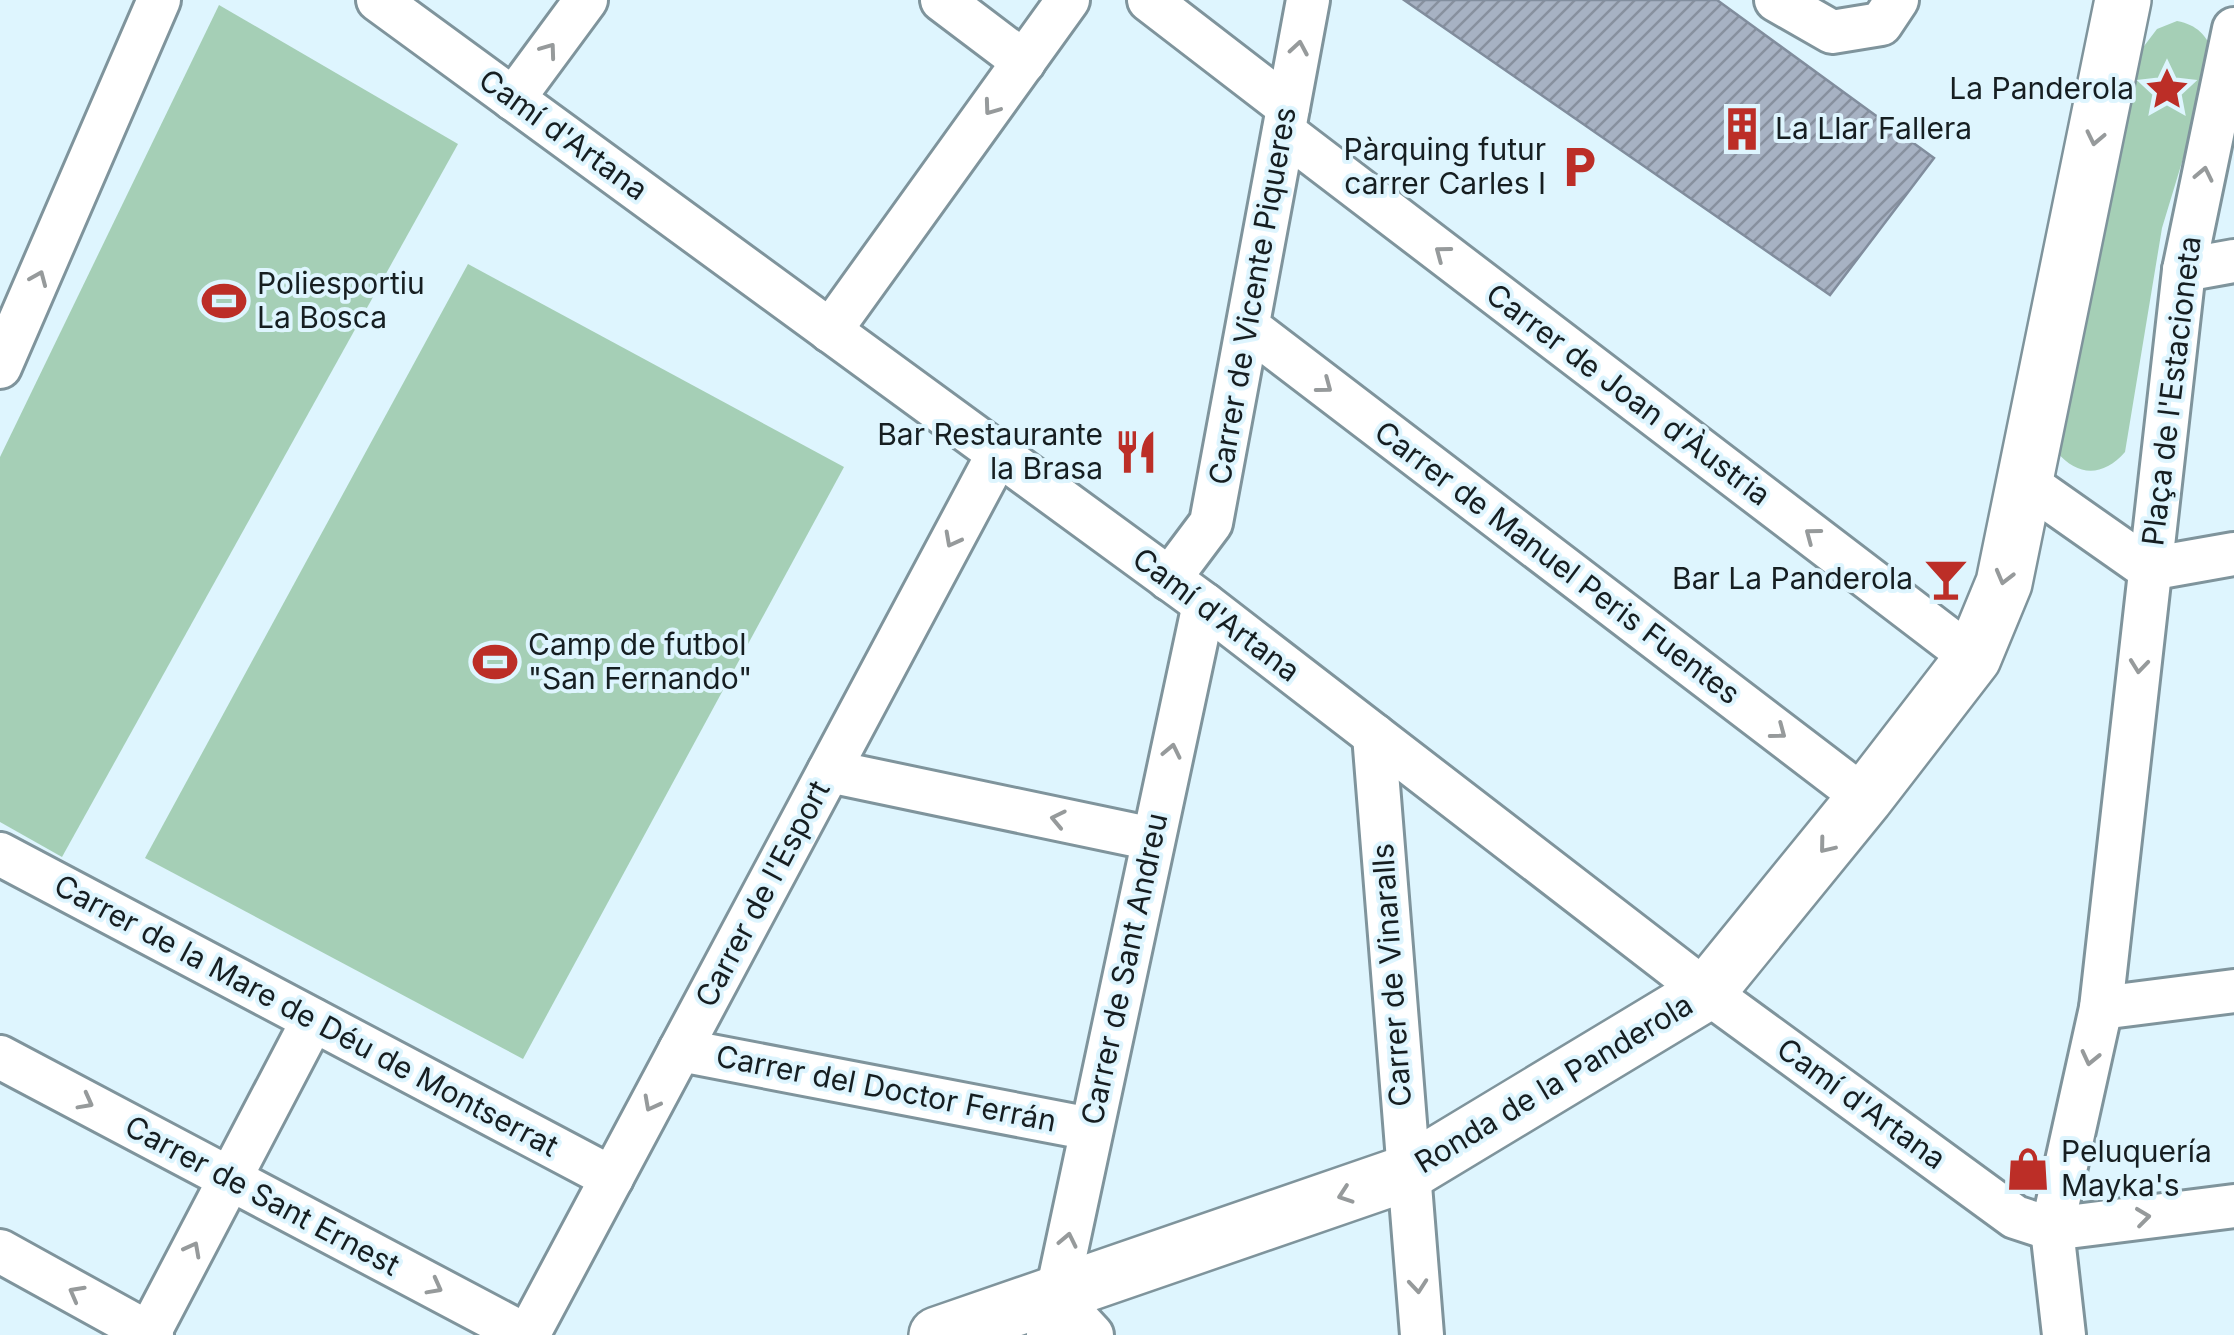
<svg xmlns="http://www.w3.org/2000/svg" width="2234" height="1335" font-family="Inter,sans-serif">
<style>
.park{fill:#a5cfb6}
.building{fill:url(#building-hatch);stroke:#818d9d;stroke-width:2.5}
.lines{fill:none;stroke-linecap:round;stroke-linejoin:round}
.street-casing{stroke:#7f949c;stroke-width:48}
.secondary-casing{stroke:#7f949c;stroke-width:60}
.street{stroke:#fff;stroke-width:42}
.secondary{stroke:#fff;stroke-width:55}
.oneway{stroke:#969a9b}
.labels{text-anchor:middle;stroke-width:8;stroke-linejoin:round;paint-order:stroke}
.poi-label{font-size:30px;fill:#161e21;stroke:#def5fe;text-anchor:end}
.street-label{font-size:30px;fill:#161e21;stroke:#def5fe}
</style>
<defs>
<pattern id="building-hatch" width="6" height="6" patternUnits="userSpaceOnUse" patternTransform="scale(2.5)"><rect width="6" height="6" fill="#a7b2c3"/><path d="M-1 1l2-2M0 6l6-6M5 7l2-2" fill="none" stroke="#87909e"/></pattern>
</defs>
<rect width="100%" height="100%" fill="#def5fe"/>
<g class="park">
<path d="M 219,5 L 458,144 L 62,857 L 0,822 L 0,457 Z"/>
<path d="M 2177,21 C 2198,25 2205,35 2215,53 L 2162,228 L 2125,452 C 2103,477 2078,477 2057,452 L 2138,54 L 2157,29 Z"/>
<path d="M 468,264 L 844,467 L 523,1059 L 145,858 Z"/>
</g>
<path class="building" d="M 1404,0 L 1717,0 L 1934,158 L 1830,295 Z"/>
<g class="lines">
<g class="street-casing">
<g id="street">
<path d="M 378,0 L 1204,604 L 1707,992 L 2015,1217 L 2052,1229 L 2234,1206"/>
<path d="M 942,0 L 1024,62"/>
<path d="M 1149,0 L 1288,107"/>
<path d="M 1776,0 L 1832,32 L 1881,24 L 1897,0"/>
<path d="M 513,99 L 586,0"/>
<path d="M 1284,132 L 1973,658"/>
<path d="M 2184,270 L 2234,261"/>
<path d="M 1248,327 L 1865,798"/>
<path d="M 830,331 L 1068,0"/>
<path d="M 0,367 L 159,0"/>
<path d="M 2025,482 L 2149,569"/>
<path d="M 2149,569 L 2234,554"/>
<path d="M 1169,579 L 1211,523 L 1308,0"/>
<path d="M 1374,735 L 1422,1335"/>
<path d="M 829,771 L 1153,839"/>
<path d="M 0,854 L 612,1178"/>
<path d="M 2101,1008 L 2234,991"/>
<path d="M 680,1050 L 1091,1129"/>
<path d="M 0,1057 L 525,1335"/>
<path d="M 0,1251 L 152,1335"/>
<path d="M 1056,1296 L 1092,1335"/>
<path d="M 148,1335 L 313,1020"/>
<path d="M 528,1335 L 998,454"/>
<path d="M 1048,1335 L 1204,604"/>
<path d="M 2064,1335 L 2052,1229 L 2101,1008 L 2184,270 L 2234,29"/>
</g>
</g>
<g class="secondary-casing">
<path id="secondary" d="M 937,1335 L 1407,1173 L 1707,992 L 1865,798 L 1973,658 L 2004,583 L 2123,0"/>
</g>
<use href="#street" class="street"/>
<use href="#secondary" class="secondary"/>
</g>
<defs><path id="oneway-chevron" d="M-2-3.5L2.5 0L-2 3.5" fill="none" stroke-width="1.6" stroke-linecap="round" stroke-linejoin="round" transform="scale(2.5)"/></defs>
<g class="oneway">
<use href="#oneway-chevron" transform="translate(1299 48) rotate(-80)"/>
<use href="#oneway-chevron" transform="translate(549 50) rotate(-54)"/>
<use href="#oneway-chevron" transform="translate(991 108) rotate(126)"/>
<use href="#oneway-chevron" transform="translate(2095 138) rotate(102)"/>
<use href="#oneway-chevron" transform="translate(2204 174) rotate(-78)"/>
<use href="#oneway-chevron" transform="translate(1442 253) rotate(-143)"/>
<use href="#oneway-chevron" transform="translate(39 278) rotate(-67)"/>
<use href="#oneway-chevron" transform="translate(1325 386) rotate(37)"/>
<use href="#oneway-chevron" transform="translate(1812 535) rotate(-143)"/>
<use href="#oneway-chevron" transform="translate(952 540) rotate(118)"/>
<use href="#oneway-chevron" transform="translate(2004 577) rotate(105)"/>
<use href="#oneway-chevron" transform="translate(2139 666) rotate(96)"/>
<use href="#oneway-chevron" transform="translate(1779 732) rotate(37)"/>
<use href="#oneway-chevron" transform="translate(1172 751) rotate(-78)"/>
<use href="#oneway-chevron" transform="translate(1058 819) rotate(-168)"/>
<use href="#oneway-chevron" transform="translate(1826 846) rotate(129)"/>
<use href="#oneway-chevron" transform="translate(2090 1058) rotate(103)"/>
<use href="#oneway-chevron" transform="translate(86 1102) rotate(28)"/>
<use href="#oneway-chevron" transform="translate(651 1104) rotate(118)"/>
<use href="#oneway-chevron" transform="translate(1345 1195) rotate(161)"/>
<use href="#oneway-chevron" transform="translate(2143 1217) rotate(-7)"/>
<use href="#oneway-chevron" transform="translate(1068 1240) rotate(-78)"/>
<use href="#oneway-chevron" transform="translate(193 1249) rotate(-62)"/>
<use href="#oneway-chevron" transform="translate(1418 1286) rotate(85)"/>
<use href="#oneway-chevron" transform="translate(435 1287) rotate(28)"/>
<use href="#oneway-chevron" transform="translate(76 1293) rotate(-151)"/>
</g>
<defs>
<g id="sight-bare" transform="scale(3.45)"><path d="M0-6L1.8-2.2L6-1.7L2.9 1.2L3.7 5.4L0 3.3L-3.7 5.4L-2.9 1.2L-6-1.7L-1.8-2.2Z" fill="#bc2e27" stroke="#def5fe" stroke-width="2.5" paint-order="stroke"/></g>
<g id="building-bare" transform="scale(3.45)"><path d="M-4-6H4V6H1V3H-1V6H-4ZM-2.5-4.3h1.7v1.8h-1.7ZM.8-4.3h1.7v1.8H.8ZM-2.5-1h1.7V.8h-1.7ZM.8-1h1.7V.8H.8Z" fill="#bc2e27" stroke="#def5fe" stroke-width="2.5" paint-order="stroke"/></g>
<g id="parking-bare" transform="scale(3.45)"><path d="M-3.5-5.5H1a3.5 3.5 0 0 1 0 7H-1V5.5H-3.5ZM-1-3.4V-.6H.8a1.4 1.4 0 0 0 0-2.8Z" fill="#bc2e27" stroke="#def5fe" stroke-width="2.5" paint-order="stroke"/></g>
<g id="stadium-bare" transform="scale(3.45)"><path d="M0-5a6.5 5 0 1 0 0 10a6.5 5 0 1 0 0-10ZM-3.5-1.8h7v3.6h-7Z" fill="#bc2e27" stroke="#def5fe" stroke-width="2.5" paint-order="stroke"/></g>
<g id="restaurant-bare" transform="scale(3.45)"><path d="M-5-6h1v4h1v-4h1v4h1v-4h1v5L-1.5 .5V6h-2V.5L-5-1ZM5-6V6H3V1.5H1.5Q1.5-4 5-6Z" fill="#bc2e27" stroke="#def5fe" stroke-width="2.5" paint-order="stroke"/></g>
<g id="bar-bare" transform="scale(3.45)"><path d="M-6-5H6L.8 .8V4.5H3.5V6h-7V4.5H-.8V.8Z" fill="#bc2e27" stroke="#def5fe" stroke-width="2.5" paint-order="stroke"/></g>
<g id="shop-bare" transform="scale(3.45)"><path d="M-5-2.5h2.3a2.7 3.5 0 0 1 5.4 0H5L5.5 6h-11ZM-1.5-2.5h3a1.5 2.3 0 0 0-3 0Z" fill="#bc2e27" stroke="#def5fe" stroke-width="2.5" paint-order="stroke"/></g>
</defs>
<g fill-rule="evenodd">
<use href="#sight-bare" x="2167" y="89"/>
<use href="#building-bare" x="1742" y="129"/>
<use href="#parking-bare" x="1579" y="167"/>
<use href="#stadium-bare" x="224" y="301"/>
<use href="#restaurant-bare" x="1136" y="452"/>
<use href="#bar-bare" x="1946" y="579"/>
<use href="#stadium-bare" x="495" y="662"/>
<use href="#shop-bare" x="2028" y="1169"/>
</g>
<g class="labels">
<g class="poi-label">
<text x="2134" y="99">La Panderola</text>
<text x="1775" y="139" text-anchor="start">La Llar Fallera</text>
<text x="1546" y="160">Pàrquing futur<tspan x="1546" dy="34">carrer Carles I</tspan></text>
<text x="257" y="294" text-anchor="start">Poliesportiu<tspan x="257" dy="34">La Bosca</tspan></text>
<text x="1103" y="445">Bar Restaurante<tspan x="1103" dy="34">la Brasa</tspan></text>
<text x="1913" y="589">Bar La Panderola</text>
<text x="528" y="655" text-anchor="start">Camp de futbol<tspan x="528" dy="34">"San Fernando"</tspan></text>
<text x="2061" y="1162" text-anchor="start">Peluquería<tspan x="2061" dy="34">Mayka's</tspan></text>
</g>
<g class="street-label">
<text transform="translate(563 135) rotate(36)" y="10">Camí d'Artana</text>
<text transform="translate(1253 296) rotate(-80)" y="10">Carrer de Vicente Piqueres</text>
<text transform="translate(2172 391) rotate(-83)" y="10">Plaça de l'Estacioneta</text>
<text transform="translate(1628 395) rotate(37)" y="10">Carrer de Joan d'Àustria</text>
<text transform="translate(1557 563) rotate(37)" y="10">Carrer de Manuel Peris Fuentes</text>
<text transform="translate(1216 615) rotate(37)" y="10">Camí d'Artana</text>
<text transform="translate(763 894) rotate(-62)" y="10">Carrer de l'Esport</text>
<text transform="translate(1125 969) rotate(-78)" y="10">Carrer de Sant Andreu</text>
<text transform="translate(1392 975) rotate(-94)" y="10">Carrer de Vinaralls</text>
<text transform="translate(306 1016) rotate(28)" y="10">Carrer de la Mare de Déu de Montserrat</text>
<text transform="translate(1554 1084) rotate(-31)" y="10">Ronda de la Panderola</text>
<text transform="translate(886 1089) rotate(11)" y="10">Carrer del Doctor Ferrán</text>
<text transform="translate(1861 1104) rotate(36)" y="10">Camí d'Artana</text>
<text transform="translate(262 1196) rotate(28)" y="10">Carrer de Sant Ernest</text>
</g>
</g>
</svg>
